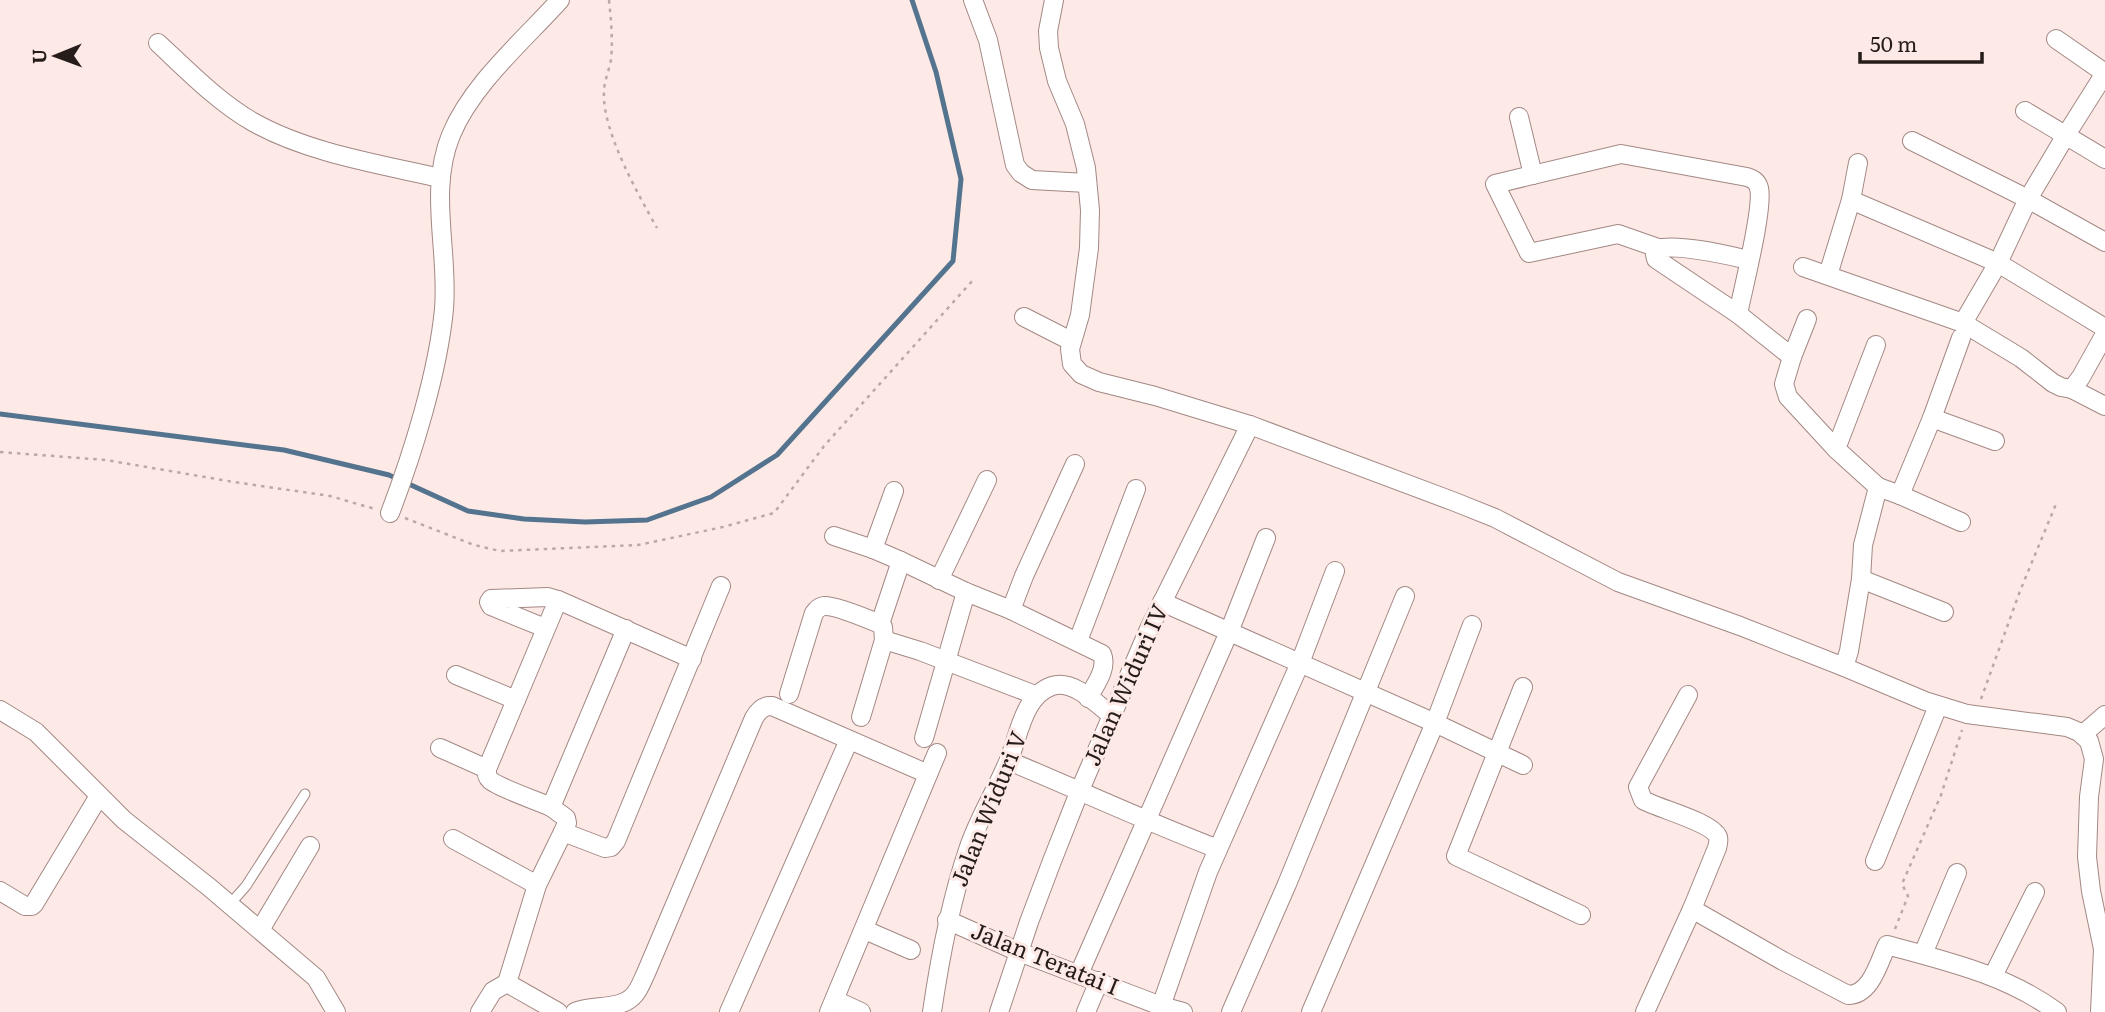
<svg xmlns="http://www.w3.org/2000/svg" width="2105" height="1012" font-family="Literata,serif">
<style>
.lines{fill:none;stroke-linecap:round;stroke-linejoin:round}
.stream{stroke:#53738e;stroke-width:5}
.service-casing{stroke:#a38884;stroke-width:11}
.minor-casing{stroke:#a38884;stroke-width:20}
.path{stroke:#baaaa7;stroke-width:2.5;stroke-dasharray:3.5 5;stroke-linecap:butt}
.service{stroke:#fff;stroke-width:9}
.minor{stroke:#fff;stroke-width:18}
.labels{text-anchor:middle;stroke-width:6;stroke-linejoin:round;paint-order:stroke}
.street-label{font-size:23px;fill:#261c1a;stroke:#fdeae7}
</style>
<rect width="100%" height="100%" fill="#fdeae7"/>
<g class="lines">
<path class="stream" d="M 0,414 L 284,450 L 389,475 L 468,511 L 524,519 L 585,522 L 647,520 L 711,497 L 777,455 L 953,261 L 961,179 L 936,72 L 912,0"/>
<g class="service-casing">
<path id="service" d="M 230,904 L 246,886 L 305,794"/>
</g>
<g class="minor-casing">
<g id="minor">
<path d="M 973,0 L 988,40 L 1015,165 L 1021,173 L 1032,180 L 1087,183"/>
<path d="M 1054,0 L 1048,31 L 1049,48 L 1057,81 L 1075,124 L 1086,168 L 1090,210 L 1089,248 L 1080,315 L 1070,349 L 1072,364 L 1081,374 L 1099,382 L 1155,396 L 1250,425 L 1455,502 L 1495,518 L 1618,582 L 1740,626 L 1844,667 L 1925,701 L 1967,714 L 2067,727 L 2079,732 L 2089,741 L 2094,759 L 2089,797 L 2087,857 L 2091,891 L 2103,949 L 2100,1012"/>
<path d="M 2056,39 L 2105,73"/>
<path d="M 158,43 C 187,70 218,102 253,122 C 308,153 379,164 440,178"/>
<path d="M 2025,111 L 2105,159"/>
<path d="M 1519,117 L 1533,175"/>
<path d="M 1912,141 L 2028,199 L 2105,242"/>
<path d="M 1851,200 L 1998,263 L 2105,328"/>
<path d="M 1658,248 L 1618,234 L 1529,253 L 1495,184 L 1621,154 L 1747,177 C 1753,179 1757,181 1759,188 C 1764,207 1743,289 1738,314"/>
<path d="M 1749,260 C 1727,255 1677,243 1657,249 L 1655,254 L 1656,259 L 1738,314 L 1792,357 L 1784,384 L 1788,397 L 1836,449 L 1878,487 L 1863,545 L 1861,579 L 1849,651 L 1844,667"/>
<path d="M 1803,267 L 1963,323 L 2021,358 L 2053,383 L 2061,387 L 2072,389 L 2081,377 L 2105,334"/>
<path d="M 1828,275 L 1851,200 L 1858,163"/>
<path d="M 1024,317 L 1071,341"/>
<path d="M 1963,323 L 1998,263 L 2028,199 L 2066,135 L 2105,73"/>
<path d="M 1792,357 L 1807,319"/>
<path d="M 2072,389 L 2105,406"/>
<path d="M 1932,418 L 1995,441"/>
<path d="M 1836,449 L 1876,345"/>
<path d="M 1075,464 L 1024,576 L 1011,610 L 1102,654 C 1108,669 1095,685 1088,698"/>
<path d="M 1878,487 L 1900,495 L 1932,418 L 1961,338"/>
<path d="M 1900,495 L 1961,522"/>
<path d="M 390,513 C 413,453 438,372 444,309 C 449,251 428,191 451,135 C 472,84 524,40 560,0"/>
<path d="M 834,536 L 873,549 L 901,561 L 880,624"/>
<path d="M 873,549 L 894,491"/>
<path d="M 901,561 L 966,592 L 1011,610"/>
<path d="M 1861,579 L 1944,612"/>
<path d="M 939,580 L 987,480"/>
<path d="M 558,600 L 487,769 C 487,774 486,776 490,780 C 499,788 538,801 551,807 L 626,629"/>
<path d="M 1162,602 L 1435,723 L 1311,1012"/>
<path d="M 1472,625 L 1435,723 L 1523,765"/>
<path d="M 545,628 L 491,606 L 489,602 L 491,599 L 548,597 L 558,600 L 692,659"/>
<path d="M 884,640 L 920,651 L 1035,695"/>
<path d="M 1078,641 L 1136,489"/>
<path d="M 456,675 L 516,700"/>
<path d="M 1523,687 L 1456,856 L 1581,915"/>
<path d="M 789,694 L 814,613 C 818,609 818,607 824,606 C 835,605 868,619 880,624 L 883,627 L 884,640 L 861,717"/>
<path d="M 1688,695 L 1638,787 L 1643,800 C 1659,809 1712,822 1718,837 C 1719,842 1718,844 1717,848 L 1692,909 L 1783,961 L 1848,995 C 1871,995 1879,962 1887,945 C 1946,961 2007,975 2057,1012"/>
<path d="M 0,710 L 36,732 L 124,820 L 209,887 L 316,978 L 336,1012"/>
<path d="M 2083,734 L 2105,715"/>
<path d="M 924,738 L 966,592"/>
<path d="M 440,748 L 487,769"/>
<path d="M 1009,761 C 1079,790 1147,822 1218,849"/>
<path d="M 551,807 L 566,818 L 567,823 L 563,832 L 605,848 L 611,847 L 616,841 L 721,586"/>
<path d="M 453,839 L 537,885"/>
<path d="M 1875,861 L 1938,706"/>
<path d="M 0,891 L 25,906 L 32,906 L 34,904 L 99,796"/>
<path d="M 947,920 L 1019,952 L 1161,1006 L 1183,1012"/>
<path d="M 260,930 L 310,846"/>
<path d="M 865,930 L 911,950"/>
<path d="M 1923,954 L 1957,873"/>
<path d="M 1079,974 L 1229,632 L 1266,538"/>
<path d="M 1993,976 L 2035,892"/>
<path d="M 507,983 L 537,885 L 563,832"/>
<path d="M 835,1000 L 861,1012"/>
<path d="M 480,1012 L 493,991 L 507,983 L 558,1012"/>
<path d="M 575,1012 C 593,1004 622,1011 635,994 C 640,988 643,979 646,973 L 754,718 C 758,711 763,705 772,706 L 928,774"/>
<path d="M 729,1012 L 849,740"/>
<path d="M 829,1012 L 937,753"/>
<path d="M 932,1012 C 940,957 950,903 968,850 C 978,819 996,791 1008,762 C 1019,736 1023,696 1052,686 C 1073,679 1097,704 1112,716"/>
<path d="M 999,1012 L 1029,922 L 1052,861 L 1080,790 L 1149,629 L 1250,425"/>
<path d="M 1086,1012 L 1099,981"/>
<path d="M 1159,1012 L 1208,872 L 1300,663 L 1335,571"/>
<path d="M 1231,1012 L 1287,884 L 1405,596"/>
<path d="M 1645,1012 L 1692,909"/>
</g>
</g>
<g class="path">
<path d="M 609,0 C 611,20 613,39 611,60 C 609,71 604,81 604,92 C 602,131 638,194 657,228"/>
<path d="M 0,452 L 106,460 L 234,482 L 330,496 L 375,509"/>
<path d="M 405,518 L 474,545 L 500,551 L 638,545 L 723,527 L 774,513 L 824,446 L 974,279"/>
<path d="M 1981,699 L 2020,591 L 2056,504"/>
<path d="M 1895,929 L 1908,896 L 1902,884 L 1941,795 L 1962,730"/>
</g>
<use href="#service" class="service"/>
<use href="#minor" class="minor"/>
</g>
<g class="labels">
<g class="street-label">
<text transform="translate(1126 685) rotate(-66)" y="8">Jalan Widuri IV</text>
<text transform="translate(989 809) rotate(-68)" y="8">Jalan Widuri V</text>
<text transform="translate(1045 959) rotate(22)" y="8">Jalan Teratai I</text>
</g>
</g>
<g transform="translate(56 56) rotate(269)" stroke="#fdeae7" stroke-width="5" paint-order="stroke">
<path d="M0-5L12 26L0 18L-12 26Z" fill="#261c1a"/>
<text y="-10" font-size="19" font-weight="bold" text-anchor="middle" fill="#261c1a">U</text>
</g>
<path d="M1860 52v10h122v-10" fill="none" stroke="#261c1a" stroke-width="3.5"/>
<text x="1870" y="52" font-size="21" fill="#261c1a" stroke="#fdeae7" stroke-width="5" paint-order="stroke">50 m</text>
</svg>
